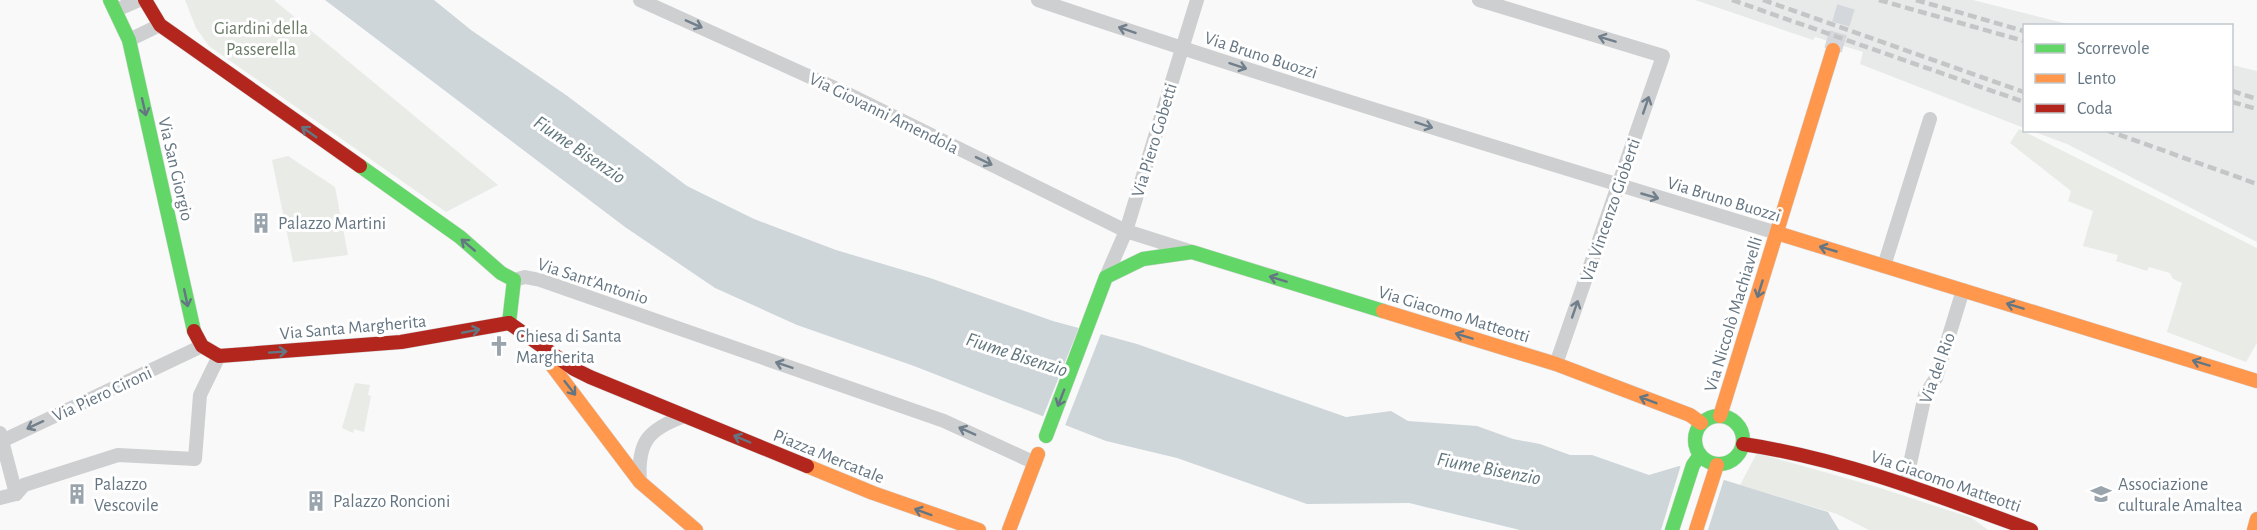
<svg xmlns="http://www.w3.org/2000/svg" width="2257" height="530" font-family="'Alegreya Sans',sans-serif">
<style>
.built{fill:#e8e9e9}
.green{fill:#e8ebe6}
.water{fill:#ced6d9}
.pier{fill:#f9f9f9}
.lines{fill:none;stroke-linecap:round;stroke-linejoin:round}
.secondary-tunnel{stroke:#d4d8dc;stroke-width:18;stroke-dasharray:18 9;stroke-linecap:butt}
.fast-casing{stroke:#d5d6d7;stroke-width:15}
.slow-casing{stroke:#d5d6d7;stroke-width:15}
.jam-casing{stroke:#d5d6d7;stroke-width:15}
.street{stroke:#cecfd0;stroke-width:14}
.fast{stroke:#63d668;stroke-width:14}
.slow{stroke:#ff974d;stroke-width:14}
.jam{stroke:#b3261e;stroke-width:14}
.rail{stroke:#c3c5c6;stroke-width:4.5;stroke-dasharray:9 4.5;stroke-linecap:butt}
.oneway{stroke:#707f8b}
.oneway2{stroke:#657683}
.labels{text-anchor:middle;stroke-width:6;stroke-linejoin:round;paint-order:stroke}
.park-label{font-size:18px;fill:#687a64;stroke:#fff}
.street-label{font-size:18px;fill:#657683;stroke:#fff}
.poi-label{font-size:18px;fill:#657683;stroke:#fff;text-anchor:start}
.water-label{font-size:20px;font-style:italic;fill:#60757c;stroke:#fff}
</style>
<rect width="100%" height="100%" fill="#f9f9f9"/>
<g class="built">
<path d="M 1695,0 L 1973,0 L 2072,25 L 2024,26 L 2024,128 L 1860,64 L 1863,52 L 1815,37 L 1813,40 Z"/>
<path d="M 2232,65 L 2257,71 L 2257,242 L 2067,144 L 2032,131 L 2232,130 Z"/>
</g>
<g class="green">
<path d="M 185,0 L 274,0 L 498,185 L 446,212 L 209,46 L 196,28 Z"/>
<path d="M 2019,129 L 2257,248 L 2257,343 L 2246,362 L 2167,332 L 2182,283 L 2173,279 L 2170,273 L 2149,267 L 2147,271 L 2116,261 L 2118,255 L 2083,246 L 2093,211 L 2068,201 L 2071,191 L 2010,143 Z"/>
<path d="M 288,156 L 335,187 L 348,255 L 293,262 L 272,160 Z"/>
<path d="M 355,383 L 370,385 L 368,395 L 371,396 L 364,432 L 354,429 L 353,433 L 342,428 Z"/>
<path d="M 1757,453 L 1877,487 L 1972,518 L 1988,530 L 1869,530 L 1837,514 L 1740,485 Z"/>
</g>
<path class="water" d="M 325,0 L 434,0 L 471,30 L 566,95 L 687,186 L 754,219 L 836,250 L 930,278 L 1053,321 L 1137,344 L 1346,417 L 1391,411 L 1408,421 L 1477,426 L 1513,439 L 1540,444 L 1570,455 L 1592,455 L 1649,475 L 1679,466 L 1828,512 L 1839,530 L 1520,530 L 1409,503 L 1307,504 L 1177,458 L 1106,441 L 914,366 L 797,325 L 715,288 L 625,227 Z"/>
<g class="pier">
<path d="M 1080,325 L 1102,331 L 1064,428 L 1042,419 Z"/>
<path d="M 1681,465 L 1724,479 L 1708,530 L 1661,530 Z"/>
</g>
<g class="lines">
<path class="secondary-tunnel" d="M 1833,50 L 1848,0"/>
<g class="fast-casing">
<g id="fast">
<path d="M 110,0 L 129,40 L 194,331"/>
<path d="M 360,166 L 460,237 L 501,273 L 514,280 L 509,323"/>
<circle cx="1719" cy="440" r="24"/>
<path d="M 1046,436 L 1106,277 L 1143,259 L 1192,252 L 1383,311"/>
<path d="M 1672,530 L 1693,465 L 1700,455"/>
</g>
</g>
<g class="slow-casing">
<g id="slow">
<path d="M 1777,233 L 2257,381"/>
<path d="M 1383,311 L 1556,364 L 1690,415 L 1701,423"/>
<path d="M 544,355 L 640,482 L 696,530"/>
<path d="M 1720,416 L 1833,50"/>
<path d="M 807,466 L 873,493 L 979,530"/>
<path d="M 1009,530 L 1038,454"/>
<path d="M 1696,530 L 1717,465"/>
<path d="M 2254,530 L 2257,519"/>
</g>
</g>
<g class="jam-casing">
<g id="jam">
<path d="M 145,0 L 160,25 L 360,166"/>
<path d="M 509,323 L 574,369 L 590,377 L 807,466"/>
<path d="M 194,331 L 202,346 L 219,356 L 401,342 L 509,323"/>
<path d="M 1743,444 C 1843,459 1936,495 2031,530"/>
</g>
</g>
<g class="street">
<path d="M 640,0 L 850,95 L 1126,231 L 1189,251"/>
<path d="M 1038,0 C 1283,83 1530,158 1777,233"/>
<path d="M 1479,0 L 1663,56 L 1556,364"/>
<path d="M 116,10 L 139,0"/>
<path d="M 129,40 L 160,25"/>
<path d="M 1884,266 L 1930,119"/>
<path d="M 1106,277 L 1126,231 L 1197,0"/>
<path d="M 514,280 L 525,277 L 540,280 L 944,421 L 1035,463"/>
<path d="M 0,433 L 16,494"/>
<path d="M 2,441 L 202,346"/>
<path d="M 640,482 C 637,442 648,429 685,416"/>
<path d="M 1906,482 L 1925,395 L 1936,378 L 1963,290"/>
<path d="M 16,494 L 24,485 L 118,455 L 195,459 L 200,395 L 219,356"/>
<path d="M 0,498 L 16,494"/>
</g>
<use href="#fast" class="fast"/>
<use href="#slow" class="slow"/>
<use href="#jam" class="jam"/>
<g class="rail">
<path d="M 1732,0 L 2024,102"/>
<path d="M 1763,0 L 2024,92"/>
<path d="M 1879,0 L 2024,41"/>
<path d="M 1916,0 L 2024,31"/>
<path d="M 2232,91 L 2257,99"/>
<path d="M 2232,102 L 2257,109"/>
<path d="M 2106,130 L 2257,184"/>
</g>
</g>
<defs><path id="oneway-shaft" d="M-6 0H5M1.5-3L5.5 0L1.5 3" fill="none" stroke-width="1.6" stroke-linecap="round" stroke-linejoin="round" transform="scale(1.5)"/></defs>
<g class="oneway">
<use href="#oneway-shaft" transform="translate(694 24) rotate(24)"/>
<use href="#oneway-shaft" transform="translate(1127 30) rotate(-161)"/>
<use href="#oneway-shaft" transform="translate(1607 39) rotate(-163)"/>
<use href="#oneway-shaft" transform="translate(1238 66) rotate(18)"/>
<use href="#oneway-shaft" transform="translate(1646 105) rotate(-71)"/>
<use href="#oneway-shaft" transform="translate(1424 125) rotate(18)"/>
<use href="#oneway-shaft" transform="translate(984 161) rotate(26)"/>
<use href="#oneway-shaft" transform="translate(1650 196) rotate(16)"/>
<use href="#oneway-shaft" transform="translate(1575 309) rotate(-71)"/>
<use href="#oneway-shaft" transform="translate(784 365) rotate(-161)"/>
<use href="#oneway-shaft" transform="translate(35 425) rotate(155)"/>
<use href="#oneway-shaft" transform="translate(967 431) rotate(-156)"/>
</g>
<g class="oneway2">
<use href="#oneway-shaft" transform="translate(144 107) rotate(77)"/>
<use href="#oneway-shaft" transform="translate(309 132) rotate(-145)"/>
<use href="#oneway-shaft" transform="translate(468 245) rotate(-140)"/>
<use href="#oneway-shaft" transform="translate(1828 249) rotate(-164)"/>
<use href="#oneway-shaft" transform="translate(1278 279) rotate(-163)"/>
<use href="#oneway-shaft" transform="translate(1760 289) rotate(107)"/>
<use href="#oneway-shaft" transform="translate(186 298) rotate(78)"/>
<use href="#oneway-shaft" transform="translate(2015 306) rotate(-163)"/>
<use href="#oneway-shaft" transform="translate(471 331) rotate(-11)"/>
<use href="#oneway-shaft" transform="translate(1464 336) rotate(-163)"/>
<use href="#oneway-shaft" transform="translate(278 352) rotate(-4)"/>
<use href="#oneway-shaft" transform="translate(2201 363) rotate(-163)"/>
<use href="#oneway-shaft" transform="translate(570 388) rotate(52)"/>
<use href="#oneway-shaft" transform="translate(1061 398) rotate(111)"/>
<use href="#oneway-shaft" transform="translate(1648 400) rotate(-159)"/>
<use href="#oneway-shaft" transform="translate(742 439) rotate(-157)"/>
<use href="#oneway-shaft" transform="translate(923 512) rotate(-160)"/>
</g>
<defs>
<g id="building-bare" transform="scale(1.62)"><path d="M-4-6H4V6H1V3H-1V6H-4ZM-2.5-4.3h1.7v1.8h-1.7ZM.8-4.3h1.7v1.8H.8ZM-2.5-1h1.7V.8h-1.7ZM.8-1h1.7V.8H.8Z" fill="#99a4ac" stroke="#fff" stroke-width="2.5" paint-order="stroke"/></g>
<g id="church-bare" transform="scale(1.62)"><path d="M-1.2-6h2.4v3.5h3.3v2.4h-3.3V6h-2.4V-.1h-3.3v-2.4h3.3Z" fill="#99a4ac" stroke="#fff" stroke-width="2.5" paint-order="stroke"/></g>
<g id="school-bare" transform="scale(1.62)"><path d="M0-5L7-2L0 1L-7-2ZM-4 1L0 2.5L4 1V4Q0 6-4 4Z" fill="#99a4ac" stroke="#fff" stroke-width="2.5" paint-order="stroke"/></g>
</defs>
<g fill-rule="evenodd">
<use href="#building-bare" x="261" y="223"/>
<use href="#church-bare" x="499" y="346"/>
<use href="#building-bare" x="77" y="494"/>
<use href="#school-bare" x="2101" y="494"/>
<use href="#building-bare" x="316" y="501"/>
</g>
<g class="labels">
<g class="park-label">
<text x="261" y="34">Giardini della<tspan x="261" dy="21">Passerella</tspan></text>
</g>
<g class="street-label">
<text transform="translate(1261 55) rotate(18)" y="6">Via Bruno Buozzi</text>
<text transform="translate(884 113) rotate(26)" y="6">Via Giovanni Amendola</text>
<text transform="translate(1154 140) rotate(-73)" y="6">Via Piero Gobetti</text>
<text transform="translate(176 169) rotate(77)" y="6">Via San Giorgio</text>
<text transform="translate(1724 199) rotate(17)" y="6">Via Bruno Buozzi</text>
<text transform="translate(1610 210) rotate(-71)" y="6">Via Vincenzo Gioberti</text>
<text transform="translate(593 281) rotate(18)" y="6">Via Sant'Antonio</text>
<text transform="translate(1454 314) rotate(17)" y="6">Via Giacomo Matteotti</text>
<text transform="translate(1733 314) rotate(-73)" y="6">Via Niccolò Machiavelli</text>
<text transform="translate(353 327) rotate(-5)" y="6">Via Santa Margherita</text>
<text transform="translate(1937 368) rotate(-70)" y="6">Via del Rio</text>
<text transform="translate(102 394) rotate(-25)" y="6">Via Piero Cironi</text>
<text transform="translate(829 456) rotate(22)" y="6">Piazza Mercatale</text>
<text transform="translate(1946 481) rotate(19)" y="6">Via Giacomo Matteotti</text>
</g>
<g class="poi-label">
<text x="278" y="229">Palazzo Martini</text>
<text x="516" y="342">Chiesa di Santa<tspan x="516" dy="21">Margherita</tspan></text>
<text x="94" y="490">Palazzo<tspan x="94" dy="21">Vescovile</tspan></text>
<text x="2118" y="490">Associazione<tspan x="2118" dy="21">culturale Amaltea</tspan></text>
<text x="333" y="507">Palazzo Roncioni</text>
</g>
<g class="water-label">
<text transform="translate(580 149) rotate(34)" y="7">Fiume Bisenzio</text>
<text transform="translate(1017 354) rotate(18)" y="7">Fiume Bisenzio</text>
<text transform="translate(1489 468) rotate(11)" y="7">Fiume Bisenzio</text>
</g>
</g>
<rect x="2023" y="24" width="210" height="108" fill="#ffffff" stroke="#c1c8cd" stroke-width="1.5"/>
<rect x="2035" y="44" width="30" height="9" fill="#63d668" stroke="#c1c8cd" stroke-width="1.5"/>
<text x="2077" y="54" font-size="18" fill="#657683">Scorrevole</text>
<rect x="2035" y="74" width="30" height="9" fill="#ff974d" stroke="#c1c8cd" stroke-width="1.5"/>
<text x="2077" y="84" font-size="18" fill="#657683">Lento</text>
<rect x="2035" y="104" width="30" height="9" fill="#b3261e" stroke="#c1c8cd" stroke-width="1.5"/>
<text x="2077" y="114" font-size="18" fill="#657683">Coda</text>
</svg>
